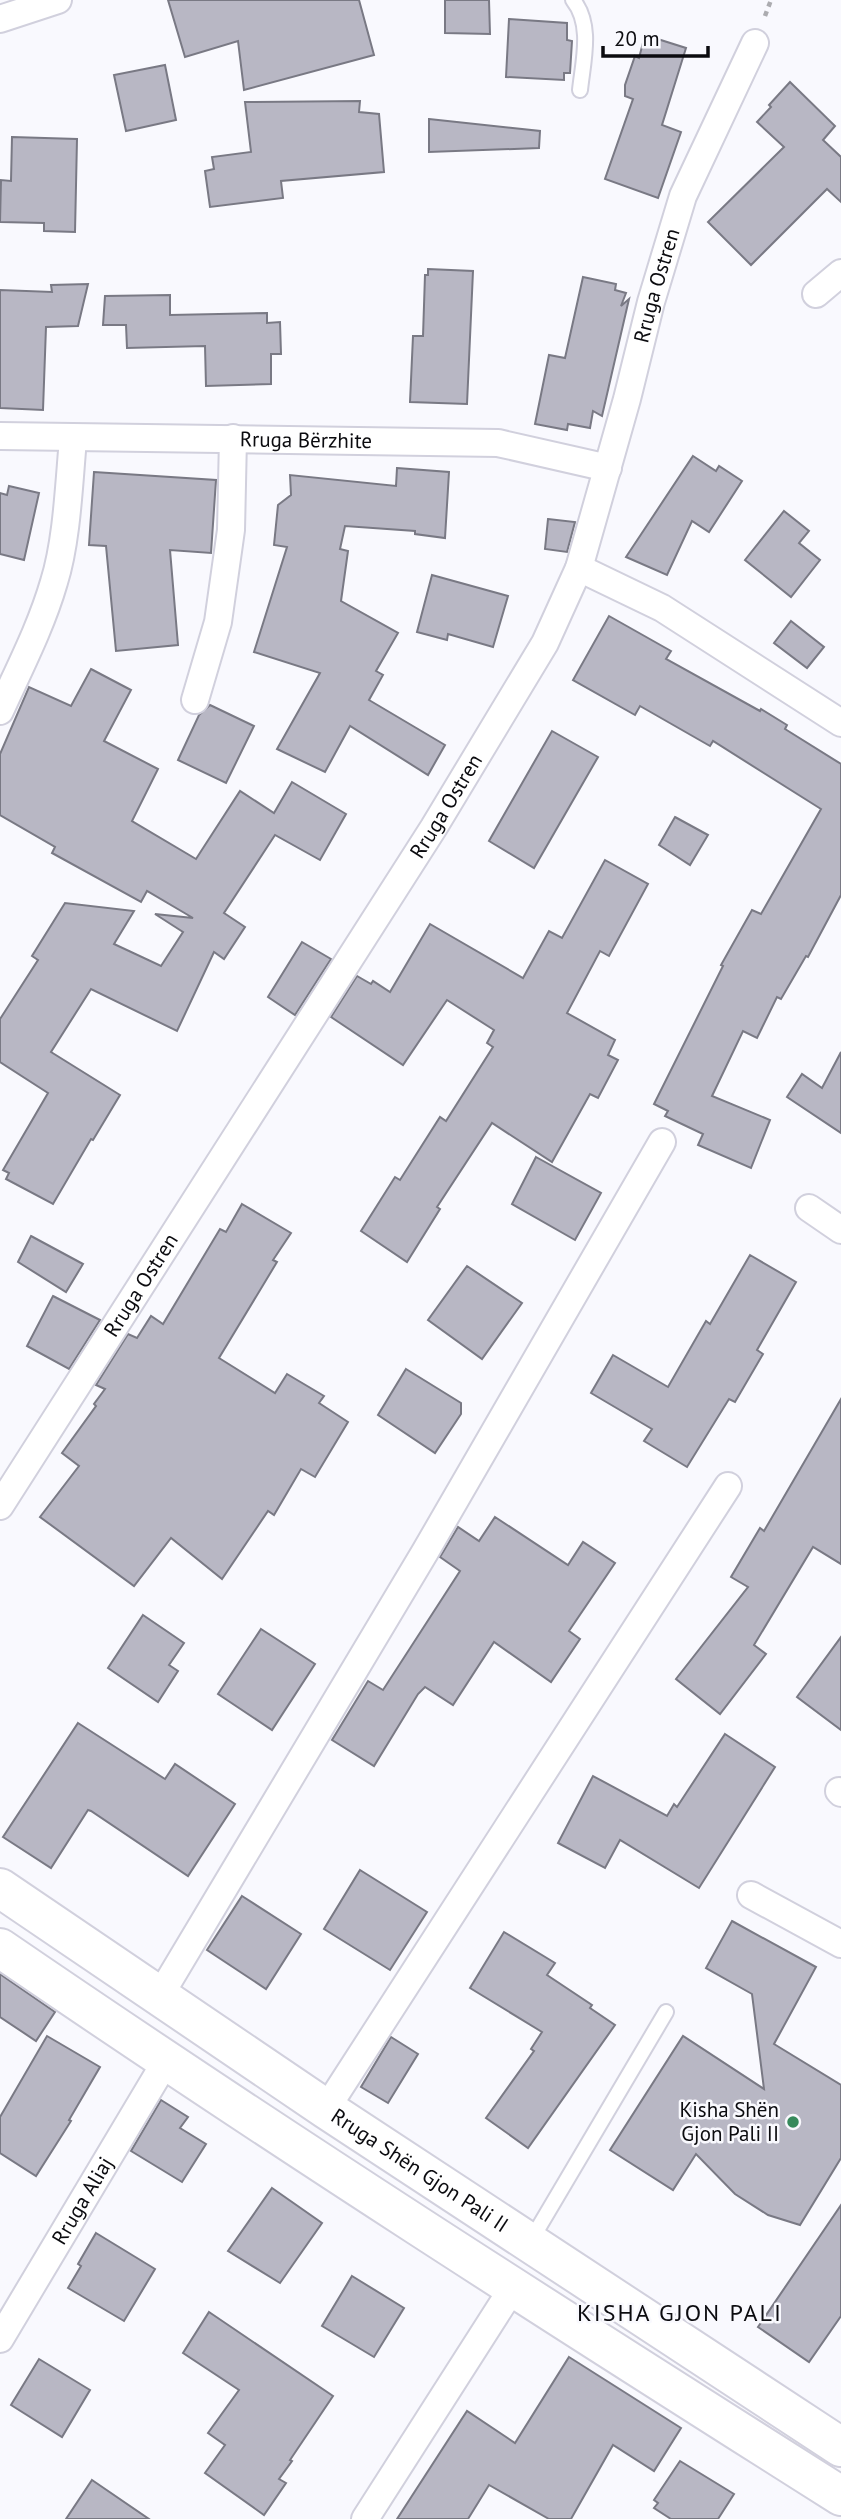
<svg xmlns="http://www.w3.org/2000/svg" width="841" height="2519" font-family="'PT Sans',sans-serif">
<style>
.building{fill:#b8b7c4;stroke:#797984;stroke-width:2}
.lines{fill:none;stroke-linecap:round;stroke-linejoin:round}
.lane-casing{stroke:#d1d0dd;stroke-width:18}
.street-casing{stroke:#d1d0dd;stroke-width:30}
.secondary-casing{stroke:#d1d0dd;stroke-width:42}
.path{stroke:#acacb0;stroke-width:4.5;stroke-dasharray:5 5;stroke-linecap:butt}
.lane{stroke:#fff;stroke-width:14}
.street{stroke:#fff;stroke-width:26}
.secondary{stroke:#fff;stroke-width:38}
.poi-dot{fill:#36895b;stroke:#f9f9fe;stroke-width:2.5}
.labels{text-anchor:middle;stroke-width:5;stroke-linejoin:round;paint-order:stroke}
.street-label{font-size:21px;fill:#0b0b0f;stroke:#f9f9fe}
.poi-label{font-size:21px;fill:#0b0b0f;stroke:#f9f9fe;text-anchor:end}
.quarter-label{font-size:24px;letter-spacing:2px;fill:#0b0b0f;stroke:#f9f9fe}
</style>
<rect width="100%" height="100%" fill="#f9f9fe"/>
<g class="building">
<path d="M 168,0 L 359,0 L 374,55 L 244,90 L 238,41 L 185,57 Z"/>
<path d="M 445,0 L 489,0 L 490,34 L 445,33 Z"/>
<path d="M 509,19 L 567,23 L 567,40 L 572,41 L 570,73 L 564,73 L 564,80 L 506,77 Z"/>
<path d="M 645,35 L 686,48 L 662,125 L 681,132 L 658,198 L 605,179 L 633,99 L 625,96 L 625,85 L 635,56 L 639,58 Z"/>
<path d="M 165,65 L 176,120 L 126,131 L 114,75 Z"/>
<path d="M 790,82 L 835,126 L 823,140 L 841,157 L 841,202 L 827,189 L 751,265 L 708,222 L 784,147 L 757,122 L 771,107 L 769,105 Z"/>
<path d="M 360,101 L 359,112 L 379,114 L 384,172 L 281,181 L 283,198 L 210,207 L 205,171 L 214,169 L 212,157 L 251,152 L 245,102 Z"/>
<path d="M 429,119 L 540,131 L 539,148 L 429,152 Z"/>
<path d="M 12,137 L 77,139 L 75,232 L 44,231 L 44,223 L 0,222 L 1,180 L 11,181 Z"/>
<path d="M 428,269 L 473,271 L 467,404 L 410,402 L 413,336 L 423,336 L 425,275 L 428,275 Z"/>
<path d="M 583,277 L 616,284 L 615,290 L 626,293 L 621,306 L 629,299 L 602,416 L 593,411 L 590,428 L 568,424 L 567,430 L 535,424 L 549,355 L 565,358 Z"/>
<path d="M 88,284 L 78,326 L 46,327 L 43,410 L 0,408 L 0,290 L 52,292 L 51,285 Z"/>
<path d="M 170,295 L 170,315 L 267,313 L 267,323 L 280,322 L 281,354 L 271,354 L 271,384 L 206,386 L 205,346 L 127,348 L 126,325 L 103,325 L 105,296 Z"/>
<path d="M 693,456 L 716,471 L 719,466 L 742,481 L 709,532 L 692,521 L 667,575 L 626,557 Z"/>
<path d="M 397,468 L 449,472 L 445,538 L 415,534 L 415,531 L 345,526 L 340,549 L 348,551 L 341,601 L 398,633 L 376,671 L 383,675 L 369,700 L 445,745 L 428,775 L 350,726 L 325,772 L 277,749 L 320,673 L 254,652 L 287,547 L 274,545 L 278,505 L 291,495 L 290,475 L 396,486 Z"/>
<path d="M 94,472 L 216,480 L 211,553 L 170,550 L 178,645 L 116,651 L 106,546 L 89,545 Z"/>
<path d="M 9,486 L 39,493 L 24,560 L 0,554 L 0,493 L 7,495 Z"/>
<path d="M 784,511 L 809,531 L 799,543 L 820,560 L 791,597 L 745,560 Z"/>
<path d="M 548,519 L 575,522 L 567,552 L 545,549 Z"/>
<path d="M 432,575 L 508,596 L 493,647 L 448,634 L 447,640 L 417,632 Z"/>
<path d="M 609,616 L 671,651 L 666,659 L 760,711 L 761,709 L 787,725 L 785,729 L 841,764 L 841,895 L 808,957 L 806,956 L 781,999 L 777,997 L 757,1038 L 743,1031 L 712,1096 L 770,1120 L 751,1168 L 698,1145 L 703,1134 L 665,1116 L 668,1111 L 654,1104 L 723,966 L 721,965 L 752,910 L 761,914 L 821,809 L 713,741 L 710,746 L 640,706 L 635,715 L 573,680 Z"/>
<path d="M 791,621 L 824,647 L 807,668 L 774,643 Z"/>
<path d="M 91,669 L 131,690 L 104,741 L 158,769 L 132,821 L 196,859 L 240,791 L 274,813 L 292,782 L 346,814 L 320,860 L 275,835 L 224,913 L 245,927 L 224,959 L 214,952 L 177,1031 L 91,989 L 51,1052 L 120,1095 L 93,1140 L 91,1139 L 53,1204 L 6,1179 L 9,1173 L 3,1170 L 48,1093 L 0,1062 L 0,1019 L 38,960 L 32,956 L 65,903 L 134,911 L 114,944 L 161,966 L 183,932 L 155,914 L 193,918 L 147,891 L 141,902 L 52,853 L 55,847 L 0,815 L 0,754 L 29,687 L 71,706 Z"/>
<path d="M 210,705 L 254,726 L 226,783 L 178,760 L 199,715 Z"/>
<path d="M 552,731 L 598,757 L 534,868 L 489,841 Z"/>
<path d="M 675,817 L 708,835 L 690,865 L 659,845 Z"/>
<path d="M 605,860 L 648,884 L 609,956 L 600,951 L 567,1013 L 615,1040 L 608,1055 L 618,1060 L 598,1098 L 590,1094 L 552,1162 L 492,1123 L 437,1207 L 440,1209 L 407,1262 L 361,1231 L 395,1177 L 400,1180 L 440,1117 L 446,1121 L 493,1047 L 487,1043 L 494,1030 L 447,1000 L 403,1065 L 331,1017 L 357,976 L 371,984 L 373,981 L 390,992 L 430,924 L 523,978 L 549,931 L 562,938 Z"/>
<path d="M 302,942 L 331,959 L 295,1015 L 268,997 Z"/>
<path d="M 841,1052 L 841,1133 L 787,1097 L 802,1074 L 822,1088 Z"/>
<path d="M 536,1157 L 601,1193 L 575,1240 L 512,1204 Z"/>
<path d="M 242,1204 L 291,1233 L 273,1260 L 277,1262 L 219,1358 L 275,1393 L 287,1374 L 324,1396 L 319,1403 L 348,1422 L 315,1477 L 301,1469 L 274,1515 L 268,1511 L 222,1579 L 171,1538 L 134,1586 L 40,1517 L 79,1466 L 62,1453 L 96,1406 L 94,1404 L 105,1389 L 96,1385 L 128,1334 L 137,1338 L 151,1316 L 163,1324 L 220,1229 L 226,1232 Z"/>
<path d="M 31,1236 L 83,1264 L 66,1292 L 18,1262 Z"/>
<path d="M 750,1255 L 796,1282 L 757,1350 L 763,1354 L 735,1402 L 729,1399 L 687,1467 L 644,1441 L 652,1429 L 591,1393 L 613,1355 L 668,1387 L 706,1321 L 710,1324 Z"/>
<path d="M 467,1266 L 522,1303 L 482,1359 L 428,1320 Z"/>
<path d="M 53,1296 L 100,1320 L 69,1369 L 27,1346 Z"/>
<path d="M 406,1369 L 461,1403 L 461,1414 L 435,1453 L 378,1415 Z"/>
<path d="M 841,1399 L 841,1564 L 813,1547 L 754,1645 L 766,1654 L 720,1714 L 676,1679 L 748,1587 L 731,1577 L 760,1528 L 764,1531 Z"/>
<path d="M 495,1517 L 568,1565 L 583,1542 L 615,1563 L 569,1631 L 580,1639 L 551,1682 L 494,1642 L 453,1705 L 425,1687 L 418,1694 L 374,1766 L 332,1740 L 368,1681 L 383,1690 L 460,1571 L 440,1557 L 458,1527 L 479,1541 Z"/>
<path d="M 143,1615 L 184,1643 L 169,1665 L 178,1671 L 158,1702 L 108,1668 Z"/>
<path d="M 261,1629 L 315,1664 L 272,1730 L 218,1694 Z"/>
<path d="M 841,1637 L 841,1730 L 797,1697 Z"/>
<path d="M 78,1723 L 165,1779 L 175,1764 L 235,1804 L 188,1876 L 91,1811 L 88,1810 L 51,1868 L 3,1837 Z"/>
<path d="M 725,1734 L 775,1767 L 699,1888 L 620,1840 L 605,1868 L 558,1843 L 593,1776 L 667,1816 L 674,1804 L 677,1807 Z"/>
<path d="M 360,1870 L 427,1912 L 390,1970 L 324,1929 Z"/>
<path d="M 242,1896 L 301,1934 L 266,1989 L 207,1950 Z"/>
<path d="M 732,1921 L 816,1967 L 774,2044 L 841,2085 L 841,2158 L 800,2225 L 768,2215 L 735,2194 L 696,2154 L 673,2190 L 610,2150 L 683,2036 L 764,2089 L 752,1994 L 706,1968 Z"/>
<path d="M 504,1932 L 555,1963 L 547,1975 L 592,2005 L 590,2008 L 615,2025 L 528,2148 L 486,2118 L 534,2051 L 531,2049 L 542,2032 L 470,1988 Z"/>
<path d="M 0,1974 L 55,2012 L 36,2041 L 0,2017 Z"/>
<path d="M 47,2036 L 100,2067 L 69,2120 L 71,2121 L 36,2176 L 0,2153 L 0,2117 Z"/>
<path d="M 391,2037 L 418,2054 L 388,2103 L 361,2087 Z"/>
<path d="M 161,2100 L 188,2117 L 180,2128 L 206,2144 L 182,2182 L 131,2151 Z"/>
<path d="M 272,2188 L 322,2223 L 280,2283 L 228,2251 Z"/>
<path d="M 841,2205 L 841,2316 L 809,2362 L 758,2327 Z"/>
<path d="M 96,2233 L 155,2269 L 124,2321 L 68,2288 L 81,2266 L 78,2264 Z"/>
<path d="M 352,2276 L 404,2308 L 374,2357 L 322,2326 Z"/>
<path d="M 209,2312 L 333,2396 L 290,2460 L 292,2461 L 279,2479 L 286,2483 L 264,2515 L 205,2473 L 225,2445 L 208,2433 L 239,2390 L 183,2353 Z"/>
<path d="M 569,2357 L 681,2428 L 654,2471 L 613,2445 L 571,2519 L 549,2519 L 489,2485 L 468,2519 L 397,2519 L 467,2411 L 515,2443 Z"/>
<path d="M 39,2359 L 90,2390 L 62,2437 L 11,2405 Z"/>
<path d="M 680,2461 L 734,2494 L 718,2519 L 671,2519 L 654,2508 L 658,2503 L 654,2500 Z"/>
<path d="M 92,2480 L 149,2519 L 66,2519 Z"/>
</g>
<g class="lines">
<g class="lane-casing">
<g id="lane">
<path d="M 573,0 C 593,25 583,61 580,90"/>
<path d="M 530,2242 L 666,2012"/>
</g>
</g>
<g class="street-casing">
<g id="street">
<path d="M 0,19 L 58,0"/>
<path d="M 816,294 L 841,273"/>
<path id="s1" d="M 0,436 L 498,443 L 608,468"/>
<path d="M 579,568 L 662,608 L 841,723"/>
<path d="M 195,700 L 218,622 L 231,530 L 233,438"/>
<path d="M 0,711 C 19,669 41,627 54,582 C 67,541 69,483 73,439"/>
<path d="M 809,1208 L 841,1230"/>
<path id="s2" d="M 0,1506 L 434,827 L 545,643 L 579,568 L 627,399 L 651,302 L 683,196 L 755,43"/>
<path d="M 839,1791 L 841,1793"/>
<path d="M 751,1895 L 841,1944"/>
<path d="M 159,1997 L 425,1552 L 662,1142"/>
<path d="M 326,2109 L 728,1486"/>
<path id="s3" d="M 0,2339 L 166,2061"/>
<path d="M 365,2519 L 512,2289"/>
</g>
</g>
<g class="secondary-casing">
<g id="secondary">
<path id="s4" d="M 0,1888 L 326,2109 L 841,2447"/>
<path d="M 0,1948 C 276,2137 558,2317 841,2496"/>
</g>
</g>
<path class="path" d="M 765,16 L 771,0"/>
<use href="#lane" class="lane"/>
<use href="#street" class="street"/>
<use href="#secondary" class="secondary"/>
</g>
<circle class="poi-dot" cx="793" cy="2122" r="7"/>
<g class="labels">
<g class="street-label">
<text dy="7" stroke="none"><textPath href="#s2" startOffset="1396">Rruga Ostren</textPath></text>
<text dy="7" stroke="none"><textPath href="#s1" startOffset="306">Rruga Bërzhite</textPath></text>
<text dy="7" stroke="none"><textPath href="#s2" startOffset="830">Rruga Ostren</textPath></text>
<text dy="7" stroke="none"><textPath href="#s2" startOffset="262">Rruga Ostren</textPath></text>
<text dy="7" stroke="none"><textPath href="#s4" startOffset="506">Rruga Shën Gjon Pali II</textPath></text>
<text dy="7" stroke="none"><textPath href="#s3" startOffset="161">Rruga Aliaj</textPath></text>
</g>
<g class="poi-label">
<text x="779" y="2117">Kisha Shën<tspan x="779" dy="24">Gjon Pali II</tspan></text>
</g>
<g class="quarter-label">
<text x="680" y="2321">KISHA GJON PALI</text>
</g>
</g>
<path d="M603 46v10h105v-10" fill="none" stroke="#0b0b0f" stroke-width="3.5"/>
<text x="614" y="46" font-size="21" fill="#0b0b0f" stroke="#f9f9fe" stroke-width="5" paint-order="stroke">20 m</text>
</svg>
